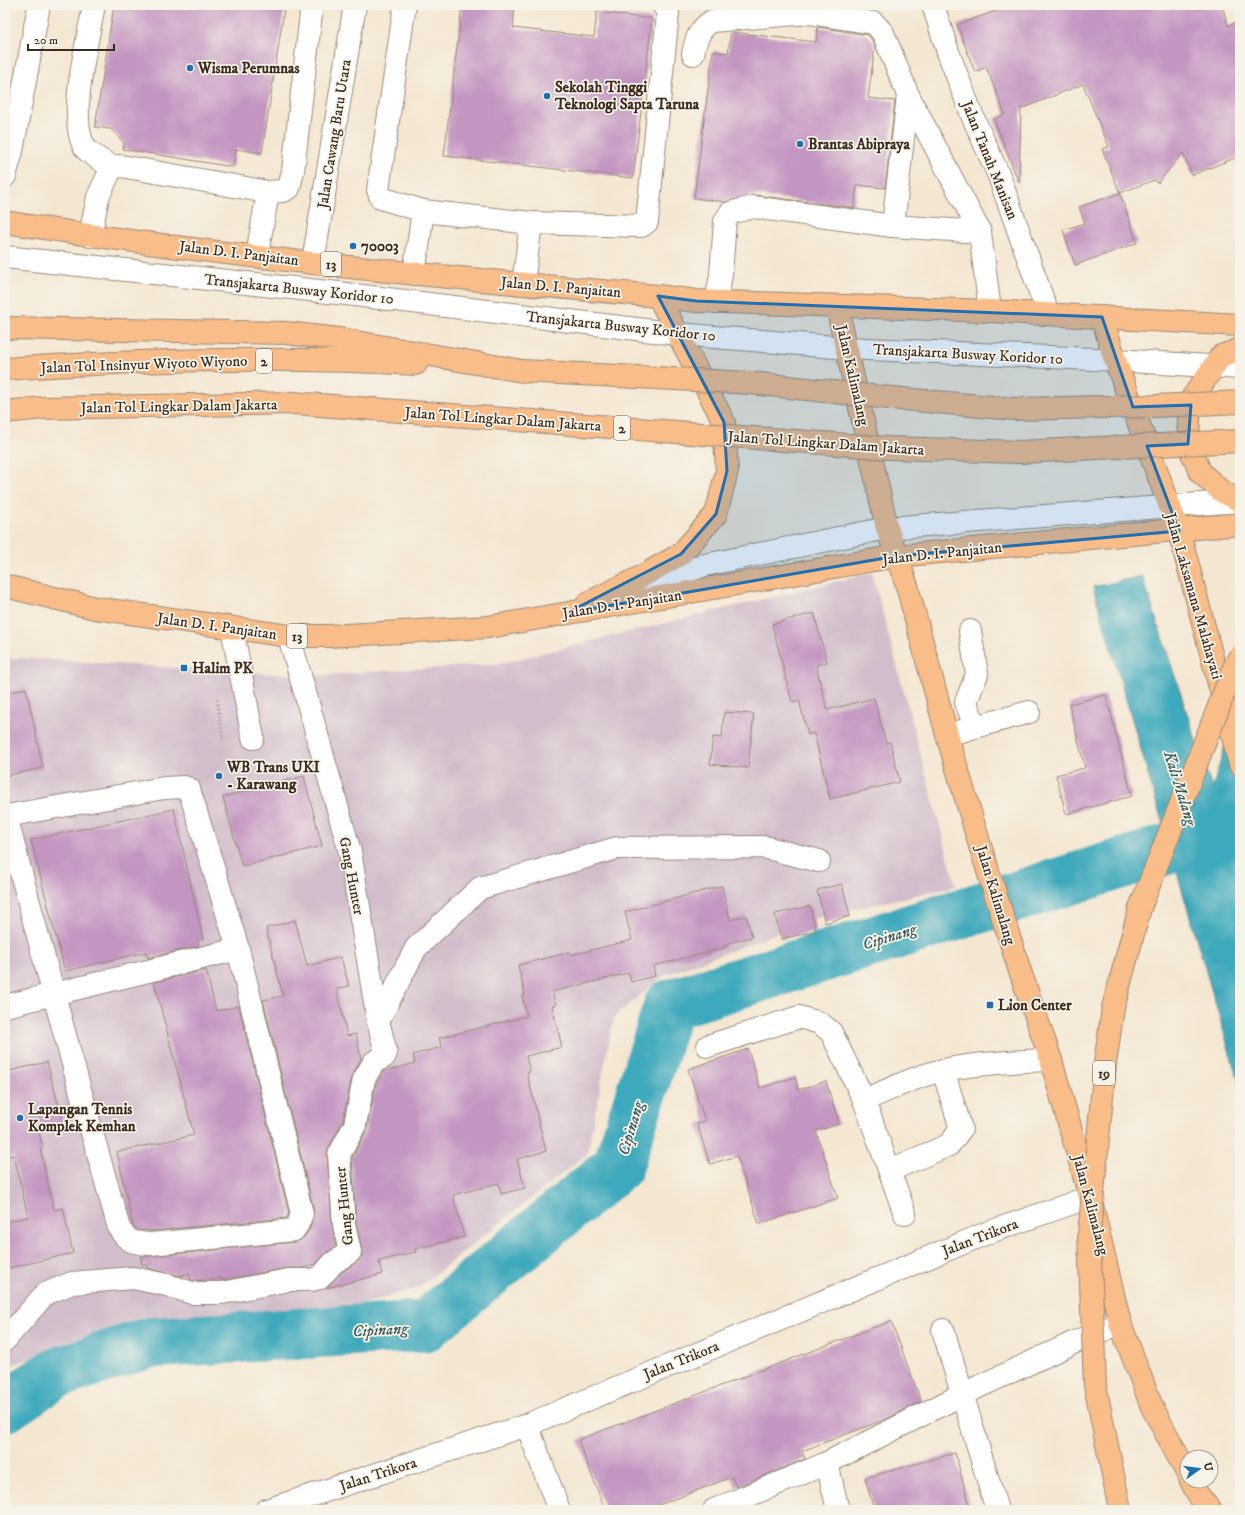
<svg xmlns="http://www.w3.org/2000/svg" width="1245" height="1515" font-family="'IM FELL DW Pica',serif">
<style>
.industrial{fill:#d1bdcb}
.water{fill:#3ca9bc;stroke:#3c6a6d}
.lines{fill:none;stroke-linecap:round;stroke-linejoin:round}
.river{stroke:#3ca9bc;stroke-width:51}
.building{fill:#c395c1}
.minor-casing{stroke:#988878;stroke-width:24}
.major-casing{stroke:#988878;stroke-width:24}
.highway-casing{stroke:#988878;stroke-width:24}
.path{stroke:#988878;stroke-width:2.5;stroke-dasharray:1 3;stroke-linecap:butt}
.minor{stroke:#fff;stroke-width:22}
.major{stroke:#f8bd89;stroke-width:22}
.highway{stroke:#f8bd89;stroke-width:22}
.highway-bridge-casing{stroke:#988878;stroke-width:24;stroke-linecap:butt}
.highway-bridge{stroke:#f8bd89;stroke-width:22}
.marked{fill:#1f6fb2;fill-opacity:0.2;stroke:#1f6fb2;stroke-width:3;stroke-linejoin:round}
.poi-dot{fill:#1f6fb2;stroke:#f7f3e8;stroke-width:1.5}
.labels{text-anchor:middle;stroke-width:3.5;stroke-linejoin:round;paint-order:stroke}
.shield{fill:#f7f3e8;stroke:#73665b;stroke-width:1}
.shield-label{font-size:14px;font-weight:bold;fill:#3b2a1e}
.poi-label{font-size:15px;font-weight:bold;fill:#3b2a1e;stroke:#f7f3e8;text-anchor:start}
.street-label{font-size:15px;fill:#3b2a1e;stroke:#f7f3e8}
.water-label{font-size:16px;font-style:italic;fill:#3b5d5d;stroke:#f7f3e8}
</style>
<rect width="100%" height="100%" fill="#f7f3e8"/>
<filter id="ink" filterUnits="userSpaceOnUse"><feTurbulence type="fractalNoise" baseFrequency=".025" numOctaves="2"/><feDisplacementMap in="SourceGraphic" scale="8" xChannelSelector="R" yChannelSelector="G"/><feConvolveMatrix kernelMatrix="1 2 1 2 8 2 1 2 1" color-interpolation-filters="sRGB"/></filter>
<filter id="wash" filterUnits="userSpaceOnUse"><feTurbulence type="fractalNoise" baseFrequency=".012" numOctaves="4" result="noise"/><feDisplacementMap in="SourceGraphic" scale="16" xChannelSelector="R" yChannelSelector="G"/><feGaussianBlur stdDeviation="0.9" result="paint"/><feColorMatrix in="noise" values="0 0 0 0 0 0 0 0 0 0 0 0 0 0 0 0 0 1.4 0 .05"/><feComposite in="paint" operator="in"/></filter>
<g filter="url(#wash)">
<rect width="100%" height="100%" fill="#f4e7d2"/>
<path class="industrial" d="M 872,573 L 956,886 L 822,916 L 663,976 L 614,1017 L 587,1154 L 418,1288 L 328,1314 L 144,1321 L 5,1367 L 5,659 L 21,658 L 308,676 L 497,664 Z"/>
<path class="water" d="M 1142,576 L 1212,789 L 1226,743 L 1240,740 L 1240,861 L 1234,863 L 1240,885 L 1240,1087 L 1093,587 Z"/>
<g class="lines">
<path class="river" d="M 5,1407 L 54,1374 L 148,1343 L 425,1326 L 618,1166 L 669,1005 L 1197,840 L 1240,829"/>
</g>
<g id="blocks">
<g class="building">
<path d="M 114,5 L 263,5 L 265,7 L 284,10 L 262,153 L 236,149 L 233,167 L 123,149 L 124,143 L 111,129 L 95,127 Z"/>
<path d="M 462,5 L 515,5 L 513,28 L 594,37 L 597,12 L 652,19 L 633,178 L 444,156 Z"/>
<path d="M 1012,5 L 1222,5 L 1228,26 L 1240,21 L 1240,156 L 1192,175 L 1183,153 L 1158,183 L 1154,180 L 1120,193 L 1102,149 L 1109,147 L 1083,84 L 1021,109 L 1021,108 L 1019,183 L 994,119 L 1005,114 L 986,67 L 975,72 L 957,25 Z"/>
<path d="M 818,27 L 868,35 L 872,40 L 875,46 L 868,98 L 895,101 L 885,188 L 857,185 L 854,208 L 755,195 L 725,202 L 694,198 L 713,51 L 728,53 L 731,32 L 816,42 Z"/>
<path d="M 1120,193 L 1137,243 L 1075,265 L 1063,230 L 1085,223 L 1079,207 Z"/>
<path d="M 814,613 L 827,662 L 816,665 L 827,710 L 874,698 L 886,743 L 890,742 L 900,782 L 830,799 L 814,733 L 808,735 L 799,700 L 792,702 L 772,624 Z"/>
<path d="M 26,688 L 43,768 L 5,776 L 5,693 Z"/>
<path d="M 1106,695 L 1132,796 L 1066,814 L 1056,775 L 1085,768 L 1069,704 Z"/>
<path d="M 724,712 L 754,714 L 748,768 L 710,764 L 713,737 L 722,738 Z"/>
<path d="M 304,776 L 322,846 L 242,866 L 223,797 Z"/>
<path d="M 174,809 L 203,939 L 198,940 L 199,946 L 148,958 L 146,952 L 65,971 L 31,840 Z"/>
<path d="M 842,884 L 850,916 L 825,923 L 817,890 Z"/>
<path d="M 722,886 L 730,920 L 746,916 L 752,937 L 725,944 L 725,948 L 653,966 L 655,976 L 631,982 L 629,973 L 552,992 L 556,1005 L 552,1006 L 562,1047 L 526,1056 L 530,1072 L 527,1073 L 546,1151 L 517,1159 L 525,1188 L 501,1194 L 499,1183 L 453,1195 L 464,1237 L 415,1249 L 416,1252 L 379,1261 L 382,1274 L 327,1288 L 341,1273 L 357,1262 L 362,1256 L 362,1249 L 356,1223 L 352,1158 L 366,1131 L 376,1084 L 383,1072 L 415,1063 L 413,1055 L 442,1047 L 439,1038 L 527,1016 L 522,996 L 525,995 L 518,965 L 570,952 L 571,955 L 632,940 L 625,912 Z"/>
<path d="M 810,906 L 816,931 L 781,939 L 775,914 Z"/>
<path d="M 295,920 L 307,966 L 341,957 L 349,986 L 337,989 L 347,1036 L 356,1034 L 361,1059 L 352,1076 L 343,1121 L 328,1149 L 327,1155 L 332,1226 L 336,1246 L 324,1255 L 316,1264 L 303,1268 L 286,1268 L 221,1280 L 221,1278 L 212,1280 L 191,1280 L 189,1273 L 180,1276 L 147,1268 L 146,1264 L 142,1265 L 140,1256 L 152,1256 L 295,1242 L 304,1237 L 310,1229 L 314,1211 L 263,1000 L 283,996 L 266,928 Z"/>
<path d="M 206,970 L 216,1011 L 239,1006 L 289,1213 L 287,1218 L 151,1231 L 139,1230 L 133,1226 L 117,1152 L 194,1135 L 154,982 Z"/>
<path d="M 748,1049 L 760,1088 L 795,1077 L 798,1090 L 826,1081 L 839,1124 L 816,1131 L 838,1198 L 759,1224 L 737,1156 L 710,1164 L 697,1124 L 705,1121 L 688,1069 Z"/>
<path d="M 47,1062 L 63,1123 L 38,1129 L 43,1148 L 40,1148 L 54,1210 L 63,1208 L 73,1253 L 5,1269 L 5,1222 L 28,1217 L 14,1155 L 5,1157 L 5,1072 Z"/>
<path d="M 891,1321 L 921,1401 L 889,1418 L 802,1451 L 805,1459 L 736,1487 L 732,1477 L 646,1510 L 605,1510 L 578,1440 Z"/>
<path d="M 955,1453 L 971,1510 L 874,1510 L 865,1478 Z"/>
</g>
</g>
</g>
<g filter="url(#ink)">
<use href="#blocks" fill-opacity="0" stroke="#988878" stroke-width="1"/>
<g class="lines">
<g class="minor-casing">
<g id="minor">
<path d="M 94,5 C 88,40 67,118 85,148 C 90,155 105,162 112,167 L 121,166 L 268,192 L 283,191 L 289,188 L 293,171 L 312,5"/>
<path d="M 405,5 L 378,190 L 381,198 L 423,211 L 531,223 L 642,226 L 647,222 L 668,13 L 663,5"/>
<path d="M 933,5 L 948,52 L 972,115 L 999,176 L 1048,314"/>
<path d="M 693,54 C 696,39 699,29 712,21 L 809,13 L 874,23 L 883,33 L 908,95 L 980,232"/>
<path d="M 5,176 L 12,151 L 39,5"/>
<path d="M 893,226 L 908,95"/>
<path d="M 90,236 L 98,197 L 112,167"/>
<path d="M 257,255 L 268,192"/>
<path d="M 5,257 L 338,293 L 678,334 L 846,348 L 1115,360 L 1240,368"/>
<path d="M 313,262 L 355,5"/>
<path d="M 414,274 L 423,211"/>
<path d="M 523,284 L 531,223"/>
<path d="M 716,302 L 721,275 L 725,221 L 730,213 L 753,207 L 893,226 L 980,232 L 990,311"/>
<path d="M 625,593 L 705,565 L 887,528 L 1240,501"/>
<path d="M 232,628 L 253,738"/>
<path d="M 970,631 L 977,674 L 966,702 L 975,727"/>
<path d="M 947,735 L 1029,712"/>
<path d="M 5,816 L 6,816 L 164,788 L 184,787 L 189,789 L 238,949 L 302,1214 L 298,1224 L 294,1230 L 151,1244 C 134,1243 128,1243 119,1228 C 80,1091 42,953 6,816"/>
<path d="M 5,1006 L 238,949"/>
<path d="M 378,1021 L 416,948 L 480,888 L 617,848 L 764,847 L 819,861"/>
<path d="M 708,1046 L 799,1017 L 820,1023 L 831,1032 L 864,1100 L 905,1214"/>
<path d="M 864,1100 C 890,1090 917,1075 944,1070 C 979,1063 1015,1061 1051,1060"/>
<path d="M 890,1170 L 949,1145 L 961,1129 L 943,1070"/>
<path d="M 943,1330 L 997,1510"/>
<path d="M 5,1340 L 45,1294 L 72,1283 L 133,1278 L 167,1285 L 192,1293 L 222,1293 L 288,1280 L 311,1280 L 320,1278 L 333,1263 L 350,1252 L 344,1225 L 339,1155 L 355,1125 L 364,1079 L 374,1062 L 384,1057 L 386,1053 L 378,1021 L 350,852 L 289,636"/>
<path d="M 527,1425 L 559,1510"/>
<path d="M 827,1463 L 838,1510"/>
<path d="M 267,1510 L 527,1425 L 987,1233 L 1090,1197"/>
<path d="M 714,1510 L 827,1463 L 963,1394 L 1075,1342 L 1120,1323"/>
</g>
</g>
<g class="major-casing">
<g id="major">
<path d="M 837,306 L 887,528 L 907,586 L 947,735 L 981,849 L 1019,968 L 1051,1060 L 1090,1197 L 1120,1323 L 1152,1407 L 1187,1473"/>
<path d="M 1102,317 L 1115,360 L 1179,531 L 1240,764"/>
<path d="M 1191,1481 L 1198,1495 L 1210,1510"/>
</g>
</g>
<g class="highway-casing">
<g id="highway">
<path d="M 5,222 C 221,257 440,277 658,296 L 696,301 L 990,311 L 1240,325"/>
<path d="M 5,328 L 286,333 L 339,339 L 522,371"/>
<path d="M 1240,349 L 1221,356 L 1191,400 L 1189,418 L 1188,444 L 1201,473 L 1221,491 L 1240,501"/>
<path d="M 5,369 C 141,360 279,356 416,364"/>
<path d="M 5,586 L 95,608 L 289,636 L 329,636 L 488,627 L 897,556 L 1240,524"/>
<path d="M 588,603 L 641,577 L 681,554 L 716,514 L 727,471 L 724,422 L 658,296"/>
</g>
</g>
<path class="path" d="M 217,700 L 223,740"/>
<use href="#minor" class="minor"/>
<use href="#major" class="major"/>
<use href="#highway" class="highway"/>
<g class="highway-bridge-casing">
<g id="highway-bridge">
<path d="M 522,371 L 751,383 L 880,397 L 1014,409 L 1155,406 L 1240,402"/>
<path d="M 5,412 L 43,408 L 293,403 L 889,448 L 1020,452 L 1240,441"/>
<path d="M 1120,1510 L 1095,1385 L 1089,1235 L 1105,1064 L 1113,1008 L 1140,908 L 1235,665 L 1240,656"/>
</g>
</g>
<use href="#highway-bridge" class="highway-bridge"/>
</g>
</g>
<path class="marked" d="M 658,296 L 696,301 L 1102,317 L 1133,407 L 1191,405 L 1188,444 L 1147,446 L 1179,531 L 897,556 L 567,613 L 681,554 L 716,514 L 727,471 L 724,422 Z"/>
<g class="poi-dot">
<circle cx="190" cy="68" r="4"/>
<circle cx="547" cy="96" r="4"/>
<circle cx="800" cy="144" r="4"/>
<circle cx="353" cy="246" r="4"/>
<rect x="180" y="664" width="8" height="8" rx="2"/>
<circle cx="219" cy="776" r="4"/>
<rect x="986" y="1001" width="8" height="8" rx="2"/>
<circle cx="20" cy="1118" r="4"/>
</g>
<g class="labels">
<g class="shield">
<rect x="321" y="252" width="20" height="24" rx="3"/>
<rect x="256" y="349" width="16" height="24" rx="3"/>
<rect x="614" y="416" width="16" height="24" rx="3"/>
<rect x="287" y="624" width="20" height="24" rx="3"/>
<rect x="1093" y="1061" width="22" height="24" rx="3"/>
</g>
<g class="shield-label">
<text x="331" y="269">13</text>
<text x="264" y="366">2</text>
<text x="622" y="433">2</text>
<text x="297" y="641">13</text>
<text x="1104" y="1078">19</text>
</g>
<g class="poi-label">
<text x="198" y="73">Wisma Perumnas</text>
<text x="555" y="92">Sekolah Tinggi<tspan x="555" dy="17">Teknologi Sapta Taruna</tspan></text>
<text x="808" y="149">Brantas Abipraya</text>
<text x="361" y="251">70003</text>
<text x="192" y="673">Halim PK</text>
<text x="227" y="772">WB Trans UKI<tspan x="227" dy="17">- Karawang</tspan></text>
<text x="998" y="1010">Lion Center</text>
<text x="28" y="1114">Lapangan Tennis<tspan x="28" dy="17">Komplek Kemhan</tspan></text>
</g>
<g class="street-label">
<text transform="translate(334 134) rotate(-81)" y="5">Jalan Cawang Baru Utara</text>
<text transform="translate(990 160) rotate(68)" y="5">Jalan Tanah Manisan</text>
<text transform="translate(239 253) rotate(7)" y="5">Jalan D. I. Panjaitan</text>
<text transform="translate(561 287) rotate(5)" y="5">Jalan D. I. Panjaitan</text>
<text transform="translate(299 289) rotate(6)" y="5">Transjakarta Busway Koridor 10</text>
<text transform="translate(621 326) rotate(6)" y="5">Transjakarta Busway Koridor 10</text>
<text transform="translate(968 354) rotate(3)" y="5">Transjakarta Busway Koridor 10</text>
<text transform="translate(144 364) rotate(-2)" y="5">Jalan Tol Insinyur Wiyoto Wiyono</text>
<text transform="translate(853 375) rotate(77)" y="5">Jalan Kalimalang</text>
<text transform="translate(179 406) rotate(-1)" y="5">Jalan Tol Lingkar Dalam Jakarta</text>
<text transform="translate(503 419) rotate(4)" y="5">Jalan Tol Lingkar Dalam Jakarta</text>
<text transform="translate(826 443) rotate(4)" y="5">Jalan Tol Lingkar Dalam Jakarta</text>
<text transform="translate(942 553) rotate(-6)" y="5">Jalan D. I. Panjaitan</text>
<text transform="translate(1194 596) rotate(74)" y="5">Jalan Laksamana Malahayati</text>
<text transform="translate(622 604) rotate(-9)" y="5">Jalan D. I. Panjaitan</text>
<text transform="translate(217 626) rotate(8)" y="5">Jalan D. I. Panjaitan</text>
<text transform="translate(352 876) rotate(79)" y="5">Gang Hunter</text>
<text transform="translate(996 895) rotate(73)" y="5">Jalan Kalimalang</text>
<text transform="translate(1091 1205) rotate(75)" y="5">Jalan Kalimalang</text>
<text transform="translate(344 1206) rotate(-96)" y="5">Gang Hunter</text>
<text transform="translate(980 1237) rotate(-21)" y="5">Jalan Trikora</text>
<text transform="translate(681 1360) rotate(-22)" y="5">Jalan Trikora</text>
<text transform="translate(378 1474) rotate(-18)" y="5">Jalan Trikora</text>
</g>
<g class="water-label">
<text transform="translate(1181 788) rotate(73)" y="6">Kali Malang</text>
<text transform="translate(889 936) rotate(-17)" y="6">Cipinang</text>
<text transform="translate(630 1128) rotate(-73)" y="6">Cipinang</text>
<text transform="translate(380 1329) rotate(-3)" y="6">Cipinang</text>
</g>
</g>
<rect width="1245" height="1515" fill="none" stroke="#f7f3e8" stroke-width="20"/>
<g transform="translate(1199 1469) rotate(76)"><circle r="19" fill="#f7f3e8" stroke="#aca397"/>
<path d="M0-3L7 15L0 10L-7 15Z" fill="#1f6fb2"/>
<text y="-6" font-size="11" font-weight="bold" text-anchor="middle" fill="#3b2a1e">U</text>
</g>
<path d="M28 44v6h86v-6" fill="none" stroke="#3b2a1e" stroke-width="2"/>
<text x="34" y="44" font-size="12" fill="#3b2a1e" stroke="#f7f3e8" stroke-width="3" paint-order="stroke">20 m</text>
</svg>
